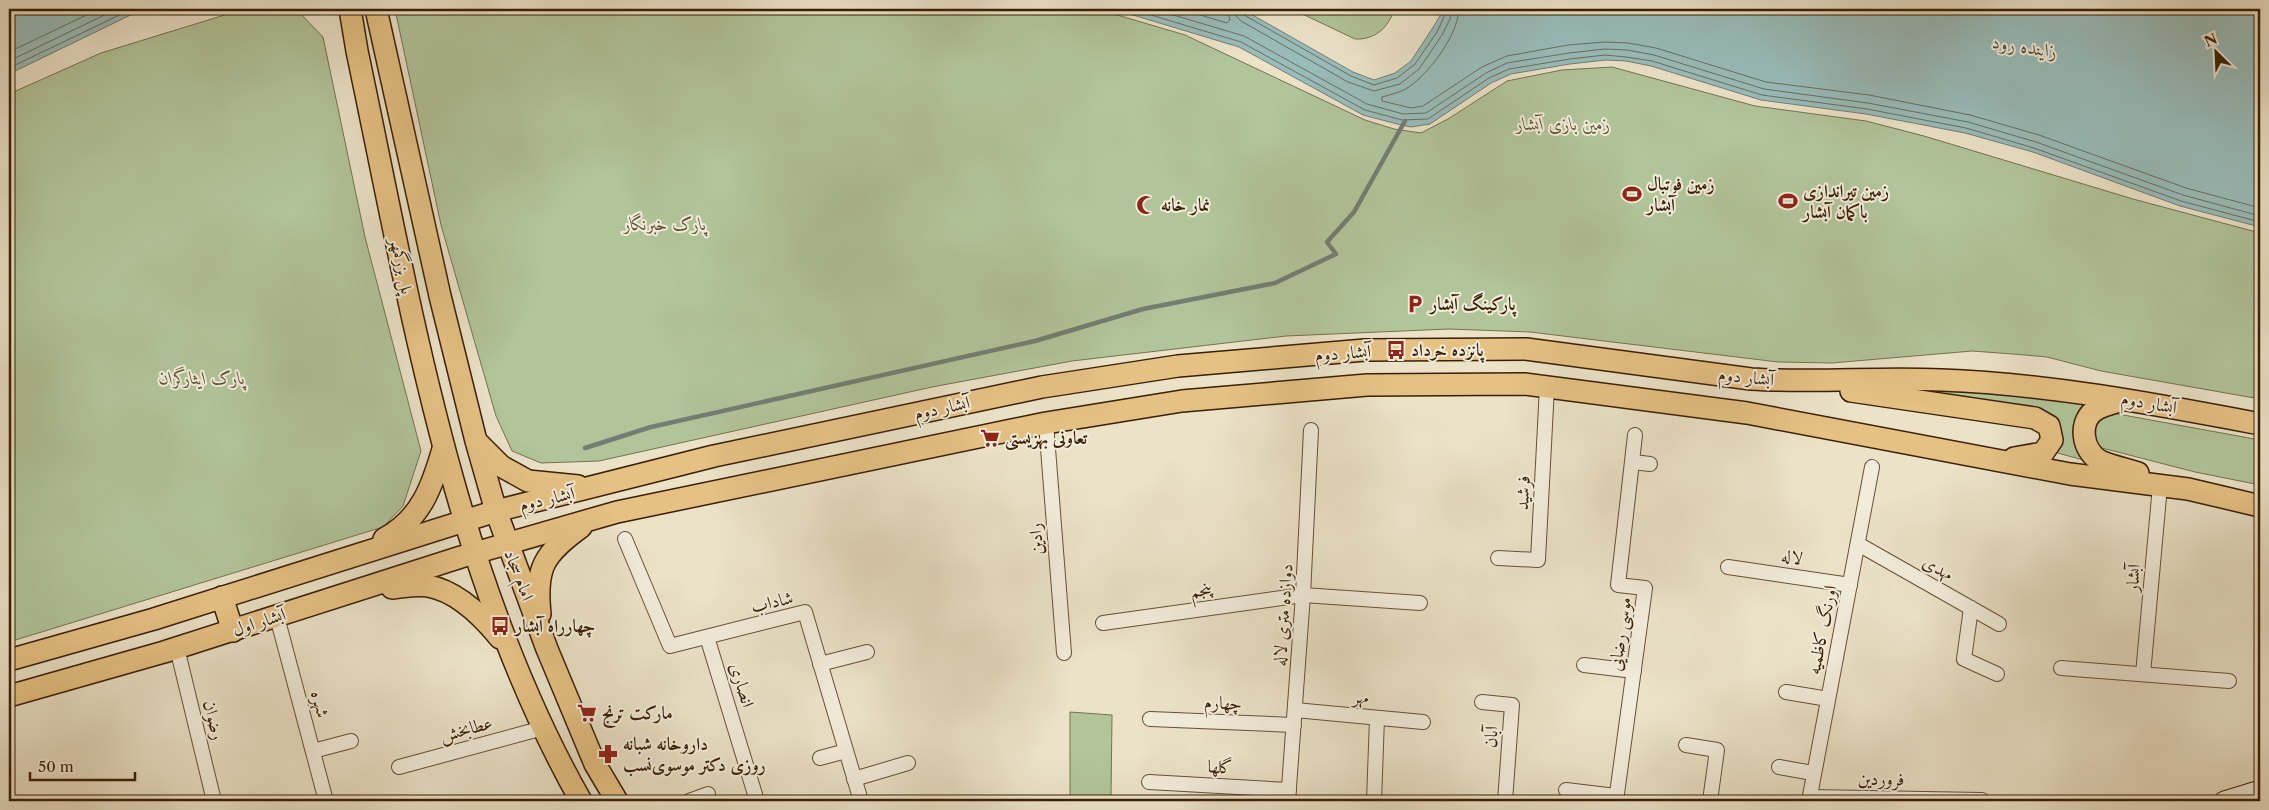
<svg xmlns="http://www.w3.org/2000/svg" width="2269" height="810" font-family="'Libre Caslon Text',Amiri,serif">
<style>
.green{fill:#b1c49a;stroke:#75724f}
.water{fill:#99bdbb;stroke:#737e72}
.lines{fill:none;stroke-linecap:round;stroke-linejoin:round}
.shore{stroke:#696e60;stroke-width:1}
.stream{stroke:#737e72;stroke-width:4.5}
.minor-casing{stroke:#665035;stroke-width:16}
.secondary-casing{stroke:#391f04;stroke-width:21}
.primary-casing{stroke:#391f04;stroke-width:24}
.minor{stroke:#f2ecdb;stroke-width:14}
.secondary{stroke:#f2ecdb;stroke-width:19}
.primary{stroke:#e6c184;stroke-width:21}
.labels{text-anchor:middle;stroke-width:4;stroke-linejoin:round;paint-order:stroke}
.park-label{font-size:18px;font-style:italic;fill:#5d5131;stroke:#f2ecdb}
.poi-label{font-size:18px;font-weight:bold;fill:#391f04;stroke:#f2ecdb;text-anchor:start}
.street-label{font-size:18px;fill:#391f04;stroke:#f2ecdb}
.water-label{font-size:19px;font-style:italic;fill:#564e3b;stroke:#f2ecdb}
</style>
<rect width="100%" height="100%" fill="#ebe2c8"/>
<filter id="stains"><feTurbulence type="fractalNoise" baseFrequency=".004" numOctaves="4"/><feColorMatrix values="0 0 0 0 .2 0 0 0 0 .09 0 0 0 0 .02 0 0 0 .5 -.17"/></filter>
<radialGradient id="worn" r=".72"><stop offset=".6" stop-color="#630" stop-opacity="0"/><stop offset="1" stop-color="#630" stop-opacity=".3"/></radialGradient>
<g class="green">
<path d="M 244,9 L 296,9 L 323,37 L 365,237 L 421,451 L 403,506 L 383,527 L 9,642 L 9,94 L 101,53 Z"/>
<path d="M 395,9 L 1097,9 L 1185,35 L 1365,120 L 1394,129 L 1421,133 L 1448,119 L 1507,81 L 1562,70 L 1612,67 L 1755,106 L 1866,121 L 1924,136 L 2133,199 L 2260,233 L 2260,399 L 2101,371 L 2047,357 L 2013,354 L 1972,351 L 1832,363 L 1778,362 L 1530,332 L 1449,329 L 1286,336 L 1072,361 L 932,387 L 599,461 L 541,463 L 512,451 L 496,416 L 441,225 Z"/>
<path d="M 1292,9 L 1394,9 C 1389,28 1374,40 1355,39 Z"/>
<path d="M 1966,386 L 2092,402 L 2087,461 L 2054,452 C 2064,440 2062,431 2054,419 L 1891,392 Z"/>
<path d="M 2105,414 L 2118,414 L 2260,440 L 2260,485 L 2195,472 L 2102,448 C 2091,436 2092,424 2105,414 Z"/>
<path d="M 1070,712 L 1112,715 L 1111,798 L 1070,796 Z"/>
</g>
<g class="water">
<path d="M 9,9 L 143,9 L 9,74 Z"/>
<path d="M 1113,9 L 1242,9 L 1353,72 L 1374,80 L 1395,73 L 1411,61 L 1432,29 L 1440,16 L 1440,9 L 2260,9 L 2260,227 L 2180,206 L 2033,152 L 1965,133 L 1866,114 L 1761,100 L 1651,66 L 1626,61 L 1606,60 L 1570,64 L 1511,74 L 1491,83 L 1430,124 L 1411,127 L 1401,125 L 1363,115 L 1239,47 Z"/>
</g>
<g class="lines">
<g class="shore">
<path d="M 1131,9 L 1241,42 L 1365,110 L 1402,120 L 1428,119 L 1489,78 L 1509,69 L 1570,59 L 1605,55 L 1626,57 L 1652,61 L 1762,95 L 1867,109 L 1966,128 L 2034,148 L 2181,201 L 2260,222"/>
<path d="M 1153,9 L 1244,36 L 1367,104 L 1403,114 L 1426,113 L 1486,73 L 1507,63 L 1569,53 L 1605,49 L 1627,50 L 1654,55 L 1764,89 L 1868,103 L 1968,122 L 2036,142 L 2183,195 L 2260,216"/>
<path d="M 1180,9 L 1227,23 L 1230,20 L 1227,9"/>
<path d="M 1235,9 L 1236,16 L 1241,21 L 1348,82 L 1374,91 L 1400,84 L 1419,69 L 1442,35 L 1450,19 L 1451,9"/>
<path d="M 1241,9 L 1244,15 L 1351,76 L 1374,85 L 1397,78 L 1415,64 L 1437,32 L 1444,17 L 1445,9"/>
<path d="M 1459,9 C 1458,36 1427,77 1404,90 C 1397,93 1389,95 1382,97 L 1382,101 L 1411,108 L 1423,106 L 1482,67 L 1507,56 L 1568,45 L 1605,42 L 1628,43 L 1656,48 L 1766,82 L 1869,95 L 1970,115 L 2039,135 L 2186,188 L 2260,208"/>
<path d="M 9,52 L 99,9"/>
<path d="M 9,61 L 117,9"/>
<path d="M 9,68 L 132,9"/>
</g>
<path class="stream" d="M 585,448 L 651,427 L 1035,341 L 1143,309 L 1275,283 L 1336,254 L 1327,242 L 1354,212 L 1405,121"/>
<g class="minor-casing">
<g id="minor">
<path d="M 1046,423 L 1064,653"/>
<path d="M 1633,462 L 1650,464"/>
<path d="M 625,539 L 670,646 L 805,612 L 861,801"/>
<path d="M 1858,544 L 1999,624"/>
<path d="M 1498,558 L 1538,560 L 1547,387"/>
<path d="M 1728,567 L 1850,585"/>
<path d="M 1971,608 L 1964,659 L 1997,674"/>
<path d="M 277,617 L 326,801"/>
<path d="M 1103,623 L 1303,595 L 1420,603"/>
<path d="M 707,637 L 757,801"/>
<path d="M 177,648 L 214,801"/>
<path d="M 820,664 L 867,652"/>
<path d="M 1584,665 L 1634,671"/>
<path d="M 2061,668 L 2229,681"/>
<path d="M 2143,674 L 2160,486"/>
<path d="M 1786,692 L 1828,699"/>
<path d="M 1482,702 L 1512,705 L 1505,801"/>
<path d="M 1295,710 L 1423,722"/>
<path d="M 1150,719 L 1294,725"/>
<path d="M 1686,745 L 1717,750 L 1710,801"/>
<path d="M 313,751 L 351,741"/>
<path d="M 820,758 L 846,751"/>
<path d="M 399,767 L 543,728"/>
<path d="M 1779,767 L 1813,773"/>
<path d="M 854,779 L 908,763"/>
<path d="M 1149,782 L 1289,790"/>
<path d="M 1566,790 L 1616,796"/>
<path d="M 1810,797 L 1982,800"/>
<path d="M 689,801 L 708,794"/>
<path d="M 1288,801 L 1303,595 L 1311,430"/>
<path d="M 1374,801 L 1377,718"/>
<path d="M 1616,801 L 1645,588 L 1618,585 L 1635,435"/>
<path d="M 1809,801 L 1872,467"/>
</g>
</g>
<g class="secondary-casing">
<path id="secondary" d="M 2224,801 L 2260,790"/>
</g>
<g class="primary-casing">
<g id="primary">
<path d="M 350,9 L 357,51 C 410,302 453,575 581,801"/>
<path d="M 376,9 L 440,296 L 476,441 L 496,511 L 547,649 L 595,764 L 617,801"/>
<path d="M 1851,391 L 2035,418 L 2049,426 L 2052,440 L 2043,453 L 2014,458"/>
<path d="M 2122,400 C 2114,403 2104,405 2097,409 C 2077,420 2082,451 2100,461 C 2111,466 2126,469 2138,473"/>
<path d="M 477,442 L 501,466 L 528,481 L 578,486"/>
<path d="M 384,539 C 421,519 432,487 443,449"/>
<path d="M 392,588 C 403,587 417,584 428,586 C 457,591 482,616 500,638"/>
<path d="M 222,597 L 233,631"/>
<path d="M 540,614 C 535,567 544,554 581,527"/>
<path d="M 9,660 L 154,619 L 496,511 L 714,456 L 1042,387 L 1178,366 L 1365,350 L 1526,349 L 1751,379 C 1815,383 1878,377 1941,380 C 2049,384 2154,404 2260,424"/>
<path d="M 9,696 L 164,652 L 461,557 L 617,512 L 1046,423 L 1182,401 L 1367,385 L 1524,384 L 1747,413 L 2070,474 L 2188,489 L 2260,506"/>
</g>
</g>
<use href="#minor" class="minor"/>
<use href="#secondary" class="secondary"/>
<use href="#primary" class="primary"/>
</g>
<defs>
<g id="stadium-bare" transform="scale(1.5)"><path d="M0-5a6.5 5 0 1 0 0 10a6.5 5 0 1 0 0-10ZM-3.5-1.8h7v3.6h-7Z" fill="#8f2418" stroke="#f2ecdb" stroke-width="2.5" paint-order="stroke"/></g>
<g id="mosque-bare" transform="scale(1.5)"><path d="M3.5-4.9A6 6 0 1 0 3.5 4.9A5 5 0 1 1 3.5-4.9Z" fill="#8f2418" stroke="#f2ecdb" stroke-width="2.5" paint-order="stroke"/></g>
<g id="parking-bare" transform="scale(1.5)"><path d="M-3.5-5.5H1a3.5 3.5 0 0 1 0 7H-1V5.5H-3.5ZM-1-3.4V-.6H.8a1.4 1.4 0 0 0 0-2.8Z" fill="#8f2418" stroke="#f2ecdb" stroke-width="2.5" paint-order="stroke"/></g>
<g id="bus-bare" transform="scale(1.5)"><path d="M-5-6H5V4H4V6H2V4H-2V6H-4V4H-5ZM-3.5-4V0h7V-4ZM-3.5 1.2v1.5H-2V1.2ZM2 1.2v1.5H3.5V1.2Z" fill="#8f2418" stroke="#f2ecdb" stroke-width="2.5" paint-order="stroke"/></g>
<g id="supermarket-bare" transform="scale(1.5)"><path d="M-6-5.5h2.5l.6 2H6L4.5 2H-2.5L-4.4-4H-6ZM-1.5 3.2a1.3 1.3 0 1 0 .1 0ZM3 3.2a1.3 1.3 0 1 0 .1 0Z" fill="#8f2418" stroke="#f2ecdb" stroke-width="2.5" paint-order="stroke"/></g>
<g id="pharmacy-bare" transform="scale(1.5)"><path d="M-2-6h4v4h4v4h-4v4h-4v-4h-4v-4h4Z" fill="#8f2418" stroke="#f2ecdb" stroke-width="2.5" paint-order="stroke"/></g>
</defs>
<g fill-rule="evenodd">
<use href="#stadium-bare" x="1632" y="194"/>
<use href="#stadium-bare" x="1788" y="201"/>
<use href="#mosque-bare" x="1146" y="205"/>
<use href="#parking-bare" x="1415" y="304"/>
<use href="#bus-bare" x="1396" y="350"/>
<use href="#supermarket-bare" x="990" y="438"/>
<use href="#bus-bare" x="500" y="626"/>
<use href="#supermarket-bare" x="587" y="713"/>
<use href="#pharmacy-bare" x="608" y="754"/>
</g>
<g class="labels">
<g class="park-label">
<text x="1563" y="130">زمین بازی آبشار</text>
<text x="665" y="230">پارک خبرنگار</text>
<text x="202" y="384">پارک ایثارگران</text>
</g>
<g class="poi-label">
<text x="1647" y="190">زمین فوتبال<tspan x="1647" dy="21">آبشار</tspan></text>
<text x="1803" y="197">زمین تیراندازی<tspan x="1803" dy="21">باکمان آبشار</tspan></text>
<text x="1161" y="211">نمار خانه</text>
<text x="1430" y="310">پارکینگ آبشار</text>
<text x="1411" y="356">پانزده خرداد</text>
<text x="1005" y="444">تعاونی بهزیستی</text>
<text x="515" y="632">چهارراه آبشار</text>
<text x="602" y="719">مارکت ترنج</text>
<text x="623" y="750">داروخانه شبانه<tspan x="623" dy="21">روزی دکتر موسوی‌نسب</tspan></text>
</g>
<g class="street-label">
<text transform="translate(402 266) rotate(78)" y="6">پل بزرگمهر</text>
<text transform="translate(1343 353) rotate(-4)" y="6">آبشار دوم</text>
<text transform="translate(1746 377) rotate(6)" y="6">آبشار دوم</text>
<text transform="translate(2149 403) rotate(10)" y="6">آبشار دوم</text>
<text transform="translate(942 408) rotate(-12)" y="6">آبشار دوم</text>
<text transform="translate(1523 493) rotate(-87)" y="6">فرشید</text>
<text transform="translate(547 499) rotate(-13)" y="6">آبشار دوم</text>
<text transform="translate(1036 539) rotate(-94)" y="6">رادین</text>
<text transform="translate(1792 557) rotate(9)" y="6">لاله</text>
<text transform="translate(1938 568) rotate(29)" y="6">مهدی</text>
<text transform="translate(519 575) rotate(69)" y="6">امام سجاد</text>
<text transform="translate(2133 578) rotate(-85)" y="6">آبشار</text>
<text transform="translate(1201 590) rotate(-8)" y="6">پنجم</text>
<text transform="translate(772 602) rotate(-13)" y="6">شاداب</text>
<text transform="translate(1283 615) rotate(-86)" y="6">دوازده متری لاله</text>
<text transform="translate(259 622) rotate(-18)" y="6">آبشار اول</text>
<text transform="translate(1822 630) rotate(-79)" y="6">اورنگ کاظمیه</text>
<text transform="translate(1620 634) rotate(-82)" y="6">موسی رضایی</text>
<text transform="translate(742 685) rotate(73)" y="6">انصاری</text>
<text transform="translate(1361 697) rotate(5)" y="6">مهر</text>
<text transform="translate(1223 703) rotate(2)" y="6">چهارم</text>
<text transform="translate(320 704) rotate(75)" y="6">شهره</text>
<text transform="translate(214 720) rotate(76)" y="6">رضوان</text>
<text transform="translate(466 729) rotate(-15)" y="6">عطابخش</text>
<text transform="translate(1491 737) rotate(-85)" y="6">آبان</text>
<text transform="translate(1220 767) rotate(3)" y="6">گلها</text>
<text transform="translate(1881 779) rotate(1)" y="6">فروردین</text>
</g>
<g class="water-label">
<text transform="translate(2025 46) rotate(9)" y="7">زاینده رود</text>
</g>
</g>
<rect width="2269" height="810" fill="none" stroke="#ebe2c8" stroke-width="30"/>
<rect x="10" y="10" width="2249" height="790" fill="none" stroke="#391f04" stroke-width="2.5"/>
<rect x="15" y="15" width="2239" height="780" fill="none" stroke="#391f04"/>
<g transform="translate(2216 52) rotate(336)" stroke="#f2ecdb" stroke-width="4" paint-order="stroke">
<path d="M0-4L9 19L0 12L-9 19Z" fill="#391f04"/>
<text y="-8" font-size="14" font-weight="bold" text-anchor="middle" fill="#391f04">N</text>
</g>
<path d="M30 772v8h105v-8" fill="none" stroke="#391f04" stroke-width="2.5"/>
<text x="38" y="772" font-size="15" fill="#391f04" stroke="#f2ecdb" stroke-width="4" paint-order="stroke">50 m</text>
<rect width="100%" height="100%" filter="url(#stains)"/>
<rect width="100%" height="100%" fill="url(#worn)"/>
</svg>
